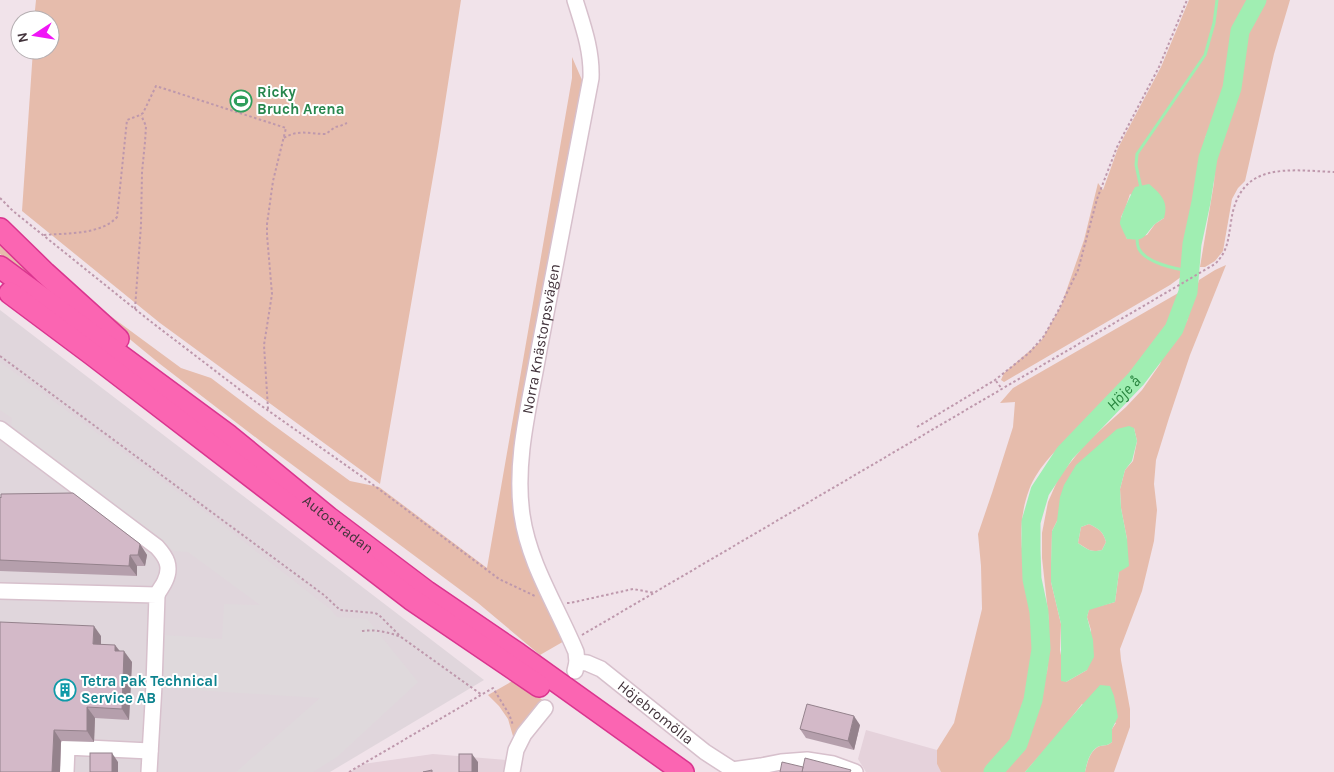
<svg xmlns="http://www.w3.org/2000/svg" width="1334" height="772" font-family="Karla,sans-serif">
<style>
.residential{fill:#e5d2db}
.industrial{fill:#e0d6dc}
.green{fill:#e6bcac;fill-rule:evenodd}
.parking{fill:#dfd9dc}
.water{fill:#a0eeb2;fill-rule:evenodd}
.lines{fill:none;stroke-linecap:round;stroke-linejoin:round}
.stream{stroke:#a0eeb2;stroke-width:3}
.river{stroke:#a0eeb2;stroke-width:19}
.minor-casing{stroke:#d7c0cc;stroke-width:18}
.highway-casing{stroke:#da358f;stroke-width:24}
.path{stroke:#be98ac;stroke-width:2;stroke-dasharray:2.5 2.5;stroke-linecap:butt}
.minor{stroke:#fff;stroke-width:15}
.highway{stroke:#fb65b2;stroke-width:21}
.wall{fill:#b59fac}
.shaded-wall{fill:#94828c}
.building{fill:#d3b9c8;stroke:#94828c}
.labels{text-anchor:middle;stroke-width:4;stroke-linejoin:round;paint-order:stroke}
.leisure-label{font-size:15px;font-weight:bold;fill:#27864d;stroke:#fff;text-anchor:start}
.street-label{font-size:15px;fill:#43343c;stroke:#fff}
.culture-label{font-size:15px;font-weight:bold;fill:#0d838f;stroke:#fff;text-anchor:start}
.water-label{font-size:16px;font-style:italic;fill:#28853f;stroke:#fff}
</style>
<rect width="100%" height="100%" fill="#f1e3ea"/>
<g class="residential">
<path d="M 866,730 L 937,750 L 937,764 L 941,772 L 866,772 L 858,759 Z"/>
<path d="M 433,754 L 507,760 L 505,772 L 350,772 L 363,764 Z"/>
</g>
<path class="industrial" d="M 0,310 L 484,680 L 330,772 L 0,772 Z"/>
<g class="green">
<path d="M 36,0 L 461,0 L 438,148 L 380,484 L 160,323 L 22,211 L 33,50 L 50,50 L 50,20 L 34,20 Z"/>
<path d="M 1189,0 L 1249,0 L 1241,18 L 1224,94 L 1205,138 L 1201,179 L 1188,238 L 1185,274 L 1170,285 L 1004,382 L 1001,380 L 1004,373 L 1041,341 L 1061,306 L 1084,240 L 1098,183 L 1103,190 L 1118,148 L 1161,67 ZM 1130,194 L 1164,218 L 1155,224 L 1147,235 L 1127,239 L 1121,217 L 1125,209 Z"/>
<path d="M 1262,0 L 1290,0 L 1274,54 L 1245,181 L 1238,188 L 1232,199 L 1223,251 L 1215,261 L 1205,267 L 1200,267 L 1214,183 L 1216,146 L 1236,97 L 1240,80 L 1246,37 Z"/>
<path d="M 572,57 L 585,87 L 516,480 L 566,640 L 540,655 L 478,603 L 263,443 L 160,364 L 87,304 L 109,315 L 181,368 L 211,378 L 272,424 L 350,481 L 379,487 L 487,568 L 572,78 Z"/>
<path d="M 0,240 L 47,289 L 0,254 Z"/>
<path d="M 1226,265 L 1190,355 L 1169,418 L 1156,460 L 1154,484 L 1157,510 L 1154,541 L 1142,591 L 1120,649 L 1121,660 L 1130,709 L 1130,727 L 1114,772 L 1085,772 C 1087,763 1090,750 1100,746 C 1105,745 1107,746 1112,742 L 1112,729 L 1116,723 L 1082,704 L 1056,737 L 1025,772 L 999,772 L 1010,762 L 1022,747 L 1027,735 L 1036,710 L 1041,694 L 1041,685 L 1047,672 L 1049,651 L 1049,622 L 1042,558 L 1042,533 L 1048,502 L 1059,477 L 1086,443 L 1126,407 L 1142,390 L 1160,364 L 1163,355 L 1187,321 L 1199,280 L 1215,270 ZM 1134,428 L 1137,441 L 1133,461 L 1125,470 L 1120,489 L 1121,508 L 1127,539 L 1119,572 L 1115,602 L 1089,609 L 1087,617 L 1091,630 L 1087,670 L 1066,682 L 1060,650 L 1061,624 L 1051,582 L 1052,531 L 1057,521 Z"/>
<path d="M 1180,292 C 1179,302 1177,312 1172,321 C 1159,345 1139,365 1120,385 C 1106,400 1093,415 1078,429 C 1059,447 1038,466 1029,490 C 1012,535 1028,580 1033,625 C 1037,657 1028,690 1017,721 C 1014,728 1012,736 1009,742 C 1002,753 994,762 986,772 L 941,772 L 937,764 L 937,750 L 954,723 L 982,609 L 981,566 L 978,534 L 992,493 L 1013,427 L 1015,402 L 1000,403 L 1013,388 Z"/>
<path d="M 1089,524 C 1099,529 1103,531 1106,542 L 1102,550 C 1090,553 1088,549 1078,543 L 1081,527 Z"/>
<path d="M 516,679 L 545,702 L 515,743 L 508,719 L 499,706 L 488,695 Z"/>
</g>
<path class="parking" d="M 0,362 L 221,524 L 330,609 L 337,617 L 367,619 L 418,682 L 337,757 L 313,772 L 236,772 L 320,698 L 163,688 L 165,635 L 222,639 L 224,604 L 260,605 L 188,552 L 174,551 L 11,430 L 12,418 L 0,410 Z"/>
<g class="water">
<path d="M 1149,184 C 1161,194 1169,202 1164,218 C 1161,220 1157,222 1154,225 C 1143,237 1146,241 1127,239 C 1125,235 1122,229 1120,224 C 1119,219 1132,192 1135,187 Z"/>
<path d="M 1129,426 L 1134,428 L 1137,441 L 1132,461 L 1125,470 L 1120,489 L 1121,508 L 1127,539 L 1129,566 L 1119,572 L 1115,602 L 1089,610 L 1087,617 L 1093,640 L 1094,657 L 1087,670 L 1066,682 L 1061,681 L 1061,624 L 1051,582 L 1051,564 L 1052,531 L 1057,521 L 1060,497 L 1064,485 L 1076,465 L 1117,429 ZM 1089,524 C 1099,529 1103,531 1106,542 L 1102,550 C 1091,553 1087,549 1078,543 L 1081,527 Z"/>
<path d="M 1100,685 L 1110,686 L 1114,696 L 1118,717 L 1112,729 L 1112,742 C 1107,746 1105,745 1100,746 C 1090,749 1087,763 1085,772 L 1025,772 C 1050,743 1074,713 1100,685 Z"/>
</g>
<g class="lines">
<g class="stream">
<path d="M 1141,188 L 1136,165 L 1137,154 L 1205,55 L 1214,23 L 1217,0"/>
<path d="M 1137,237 C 1137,240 1137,245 1139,249 C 1146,263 1176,269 1190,271"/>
</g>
<path class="river" id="s1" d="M 993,772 L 1018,744 L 1033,700 L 1041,649 L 1039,612 L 1032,579 L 1031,550 L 1031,522 L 1040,491 L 1065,453 L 1136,379 L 1174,329 L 1188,292 L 1192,244 L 1201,202 L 1208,158 L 1232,88 L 1240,31 L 1257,0"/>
<g class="minor-casing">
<g id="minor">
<path d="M 0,429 L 157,547 C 166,557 172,566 165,581 C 163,586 159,590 157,595"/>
<path d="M 0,591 L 157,595 L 154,685 L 149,772"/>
<path id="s2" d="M 577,662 L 587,663 L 601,669 L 705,752 L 736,772"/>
<path id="s3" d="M 575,671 L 577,662 L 576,652 C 557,606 529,564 522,515 C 514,460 530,403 539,350 C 556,259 573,168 591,78 C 592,50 583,26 575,0"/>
<path d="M 732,770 L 761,766 L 781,762 L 807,760 L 833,764 L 855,772"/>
<path d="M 66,772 L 67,747 L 150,751"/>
<path d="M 512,772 L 516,750 L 524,734 L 545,708"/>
</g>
</g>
<g class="highway-casing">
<g id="highway">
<path d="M 0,229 L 45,273 L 118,339"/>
<path id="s4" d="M 0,267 L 229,436 L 329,518 L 427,592 L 518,654 L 683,772"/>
<path d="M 10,293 L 93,355 L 411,599 L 539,686"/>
</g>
</g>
<g class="path">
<path d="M 284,138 C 298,129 310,134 326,134 L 335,127 L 340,126 L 347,123"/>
<path d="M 0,198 L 13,211 L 150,321 L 256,402 L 364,478 L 499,579 L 535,596"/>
<path d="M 44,235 C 66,233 101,235 117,217 L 127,120 L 140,115 L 143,113 L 156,86 L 286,128 L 273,181 L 267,224 L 267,235 L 272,294 L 264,345 L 268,409"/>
<path d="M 135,309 L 141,225 L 142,172 L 145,142 L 146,126 L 141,115"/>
<path d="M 0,356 L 324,595 L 340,610 L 375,613 L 379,615 L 401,637"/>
<path d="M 996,381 L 1002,389"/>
<path d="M 917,427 L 995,380 L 1029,353 L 1044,336 L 1058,311 L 1078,270 L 1097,199 L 1117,147 L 1159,67 L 1187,0"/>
<path d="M 567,603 L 570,603 L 633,589 L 655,593"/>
<path d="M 362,631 C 375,629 388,632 401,637 L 482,695"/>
<path d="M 582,635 L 1215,264 C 1228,251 1228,240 1231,222 C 1239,161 1287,170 1334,172"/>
<path d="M 349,772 L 493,688 L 509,714 L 513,725"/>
</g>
<use href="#minor" class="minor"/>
<use href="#highway" class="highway"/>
</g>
<g class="wall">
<path d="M 0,497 L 140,544 L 147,555 L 145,566 L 137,566 L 137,576 L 0,571 Z"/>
<path d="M 101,636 L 101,644 L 119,651 L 132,662 L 129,720 L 95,718 L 94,742 L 61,741 L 60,772 L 0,772 Z"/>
<path d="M 860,725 L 854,750 L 806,738 L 800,729 Z"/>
</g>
<g class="shaded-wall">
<path d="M 140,544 L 147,555 L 145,566 L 138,555 Z"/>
<path d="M 130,555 L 137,566 L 137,576 L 129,566 Z"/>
<path d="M 94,626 L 101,636 L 101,654 L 93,644 Z"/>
<path d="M 115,645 L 123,655 L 115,651 Z"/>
<path d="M 124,651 L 132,662 L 129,720 L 122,709 Z"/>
<path d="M 87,707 L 95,718 L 94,742 L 87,731 Z"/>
<path d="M 854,716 L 860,725 L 854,750 L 848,741 Z"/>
<path d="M 54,730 L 61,741 L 60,772 L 52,772 Z"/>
<path d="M 112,753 L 118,762 L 118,772 L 112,772 Z"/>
<path d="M 472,754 L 478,762 L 478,772 L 472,772 Z"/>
</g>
<g class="building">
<path d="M 73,493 L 140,544 L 138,555 L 130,555 L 129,566 L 0,560 L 0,497 L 1,498 L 1,494 Z"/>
<path d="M 0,622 L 94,626 L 93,644 L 115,645 L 115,651 L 124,651 L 122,709 L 87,707 L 87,731 L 54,730 L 52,772 L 0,772 Z"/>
<path d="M 807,704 L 854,716 L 848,741 L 800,729 Z"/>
<rect x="90" y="753" width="22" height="19"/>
<rect x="459" y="754" width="13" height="18"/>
<path d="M 805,758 L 851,770 L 850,772 L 802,772 Z"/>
<path d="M 782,762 L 803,767 L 802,772 L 780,772 Z"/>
<path d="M 432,770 L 432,772 L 423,772 Z"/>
</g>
<defs>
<g id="stadium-ring" transform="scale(1.125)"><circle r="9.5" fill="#fff" stroke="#2e9e5b" stroke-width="1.5"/><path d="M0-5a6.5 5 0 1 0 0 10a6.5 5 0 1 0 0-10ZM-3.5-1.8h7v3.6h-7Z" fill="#2e9e5b"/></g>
<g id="building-ring" transform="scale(1.125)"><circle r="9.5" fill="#fff" stroke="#0f9aa8" stroke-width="1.5"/><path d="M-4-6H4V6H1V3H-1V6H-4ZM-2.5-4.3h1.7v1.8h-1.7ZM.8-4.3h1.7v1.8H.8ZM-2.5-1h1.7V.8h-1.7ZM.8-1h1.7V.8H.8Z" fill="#0f9aa8"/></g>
</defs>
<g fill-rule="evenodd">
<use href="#stadium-ring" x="241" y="101"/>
<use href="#building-ring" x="65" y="690"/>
</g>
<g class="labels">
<g class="leisure-label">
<text x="257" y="97">Ricky<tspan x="257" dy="17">Bruch Arena</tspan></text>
</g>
<g class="street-label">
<text dy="5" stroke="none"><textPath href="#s3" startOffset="345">Norra Knästorpsvägen</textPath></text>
<text dy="5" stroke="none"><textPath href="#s4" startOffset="425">Autostradan</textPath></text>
<text dy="5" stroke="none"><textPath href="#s2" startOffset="95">Höjebromölla</textPath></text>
</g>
<g class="culture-label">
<text x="81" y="686">Tetra Pak Technical<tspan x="81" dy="17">Service AB</tspan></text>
</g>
<g class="water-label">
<text dy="6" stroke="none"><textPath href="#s1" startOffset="425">Höje å</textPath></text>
</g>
</g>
<g transform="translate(35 35) rotate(258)"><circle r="24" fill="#ffffff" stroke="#b4aeb1"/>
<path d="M0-4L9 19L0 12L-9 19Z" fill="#f016f6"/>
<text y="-8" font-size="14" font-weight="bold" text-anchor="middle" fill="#43343c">N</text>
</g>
</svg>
